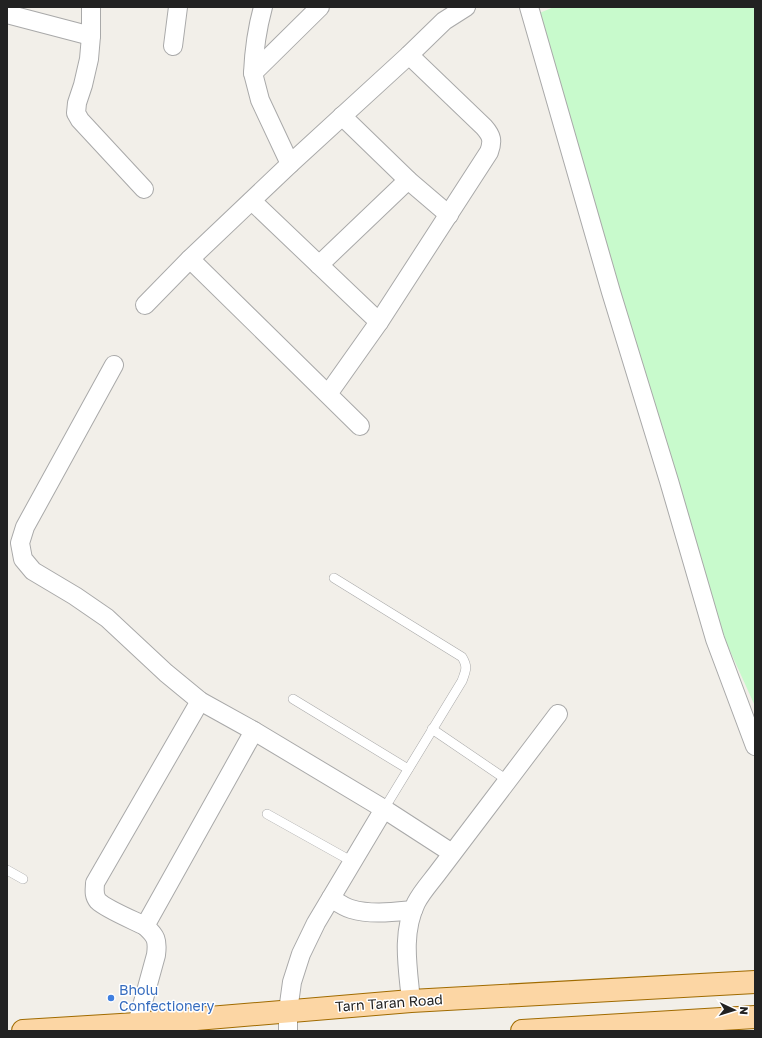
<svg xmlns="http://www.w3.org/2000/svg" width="762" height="1038" font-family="'Golos Text',sans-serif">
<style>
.park{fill:#c8facc}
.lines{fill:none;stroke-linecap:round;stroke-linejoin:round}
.service-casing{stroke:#a9a9a9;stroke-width:10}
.minor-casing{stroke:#a9a9a9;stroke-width:20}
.primary-casing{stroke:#a06b00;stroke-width:24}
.service{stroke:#fff;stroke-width:9}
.minor{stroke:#fff;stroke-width:18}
.primary{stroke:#fcd6a4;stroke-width:22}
.shop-dot{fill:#3f7fe0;stroke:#fff;stroke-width:1.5}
.labels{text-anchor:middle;stroke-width:3;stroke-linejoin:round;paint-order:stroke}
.shop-label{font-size:14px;fill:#366cbe;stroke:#fff;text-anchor:start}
.street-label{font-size:14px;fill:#222;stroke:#fff}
</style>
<rect width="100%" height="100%" fill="#f2efe9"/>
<path class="park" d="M 554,7 L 755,7 L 755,706 L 716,620 L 525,19 Z"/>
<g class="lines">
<g class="service-casing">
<g id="service">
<path d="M 334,578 L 462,657 C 468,667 466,670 462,681 L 384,809"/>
<path d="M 293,699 L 408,769"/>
<path d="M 432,729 L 507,780"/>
<path d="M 267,814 L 353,862"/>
<path d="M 7,870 L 23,879"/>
</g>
</g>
<g class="minor-casing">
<g id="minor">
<path d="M 91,7 L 91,36 L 89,59 L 83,85 L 77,103 L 76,113 L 80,120 L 144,189"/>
<path d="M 529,7 L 611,292 L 669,481 L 715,639 L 755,746"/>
<path d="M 7,14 L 91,36"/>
<path d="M 173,46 L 178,7"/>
<path d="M 253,73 C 254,50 257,29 263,7"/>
<path d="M 342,116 L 408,180 L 449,215"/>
<path d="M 290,164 L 260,100 L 253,73 L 320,7"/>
<path d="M 252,201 L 379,322 L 489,152 C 493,141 492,136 484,127 L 409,55"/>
<path d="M 190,259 L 360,426"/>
<path d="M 319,265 L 408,180"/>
<path d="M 145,305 L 190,259 L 290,164 L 409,55 L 444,21 L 466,7"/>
<path d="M 114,365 L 25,527 L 20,543 L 23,559 L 33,571 L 75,596 L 107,618 L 166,673 L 200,701 L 254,731 L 384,809 L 316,923 L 301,954 L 292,982 L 288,1011 L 288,1031"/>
<path d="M 328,394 L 379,322"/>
<path d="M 384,809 L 452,853"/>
<path d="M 331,898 C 337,902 344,907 351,909 C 371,915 393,912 413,910"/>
<path d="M 145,926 C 133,920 106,909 98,901 C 93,895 95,889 95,883 L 200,701"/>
<path d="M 411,1001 C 408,968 401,934 416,903 C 421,893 429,884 436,875 L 558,714"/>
<path d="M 137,1031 L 137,1024 L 156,955 C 158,940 156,936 145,926 L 254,731"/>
</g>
</g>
<g class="primary-casing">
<g id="primary">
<path d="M 23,1031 L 137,1024 L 411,1001 L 755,982"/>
<path d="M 522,1031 L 755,1017"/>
</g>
</g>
<use href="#service" class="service"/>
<use href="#minor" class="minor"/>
<use href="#primary" class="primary"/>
</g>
<circle class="shop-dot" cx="111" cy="998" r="4"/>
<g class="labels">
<g class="shop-label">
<text x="119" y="995">Bholu<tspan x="119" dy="16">Confectionery</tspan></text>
</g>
<g class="street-label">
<text transform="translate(389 1003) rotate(-4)" y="5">Tarn Taran Road</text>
</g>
</g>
<rect width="762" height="1038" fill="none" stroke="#222222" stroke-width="16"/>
<g transform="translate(734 1010) rotate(94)" stroke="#ffffff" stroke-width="3" paint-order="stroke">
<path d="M0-3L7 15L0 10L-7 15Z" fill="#222222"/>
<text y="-6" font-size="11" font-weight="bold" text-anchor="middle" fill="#222222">N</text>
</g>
</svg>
